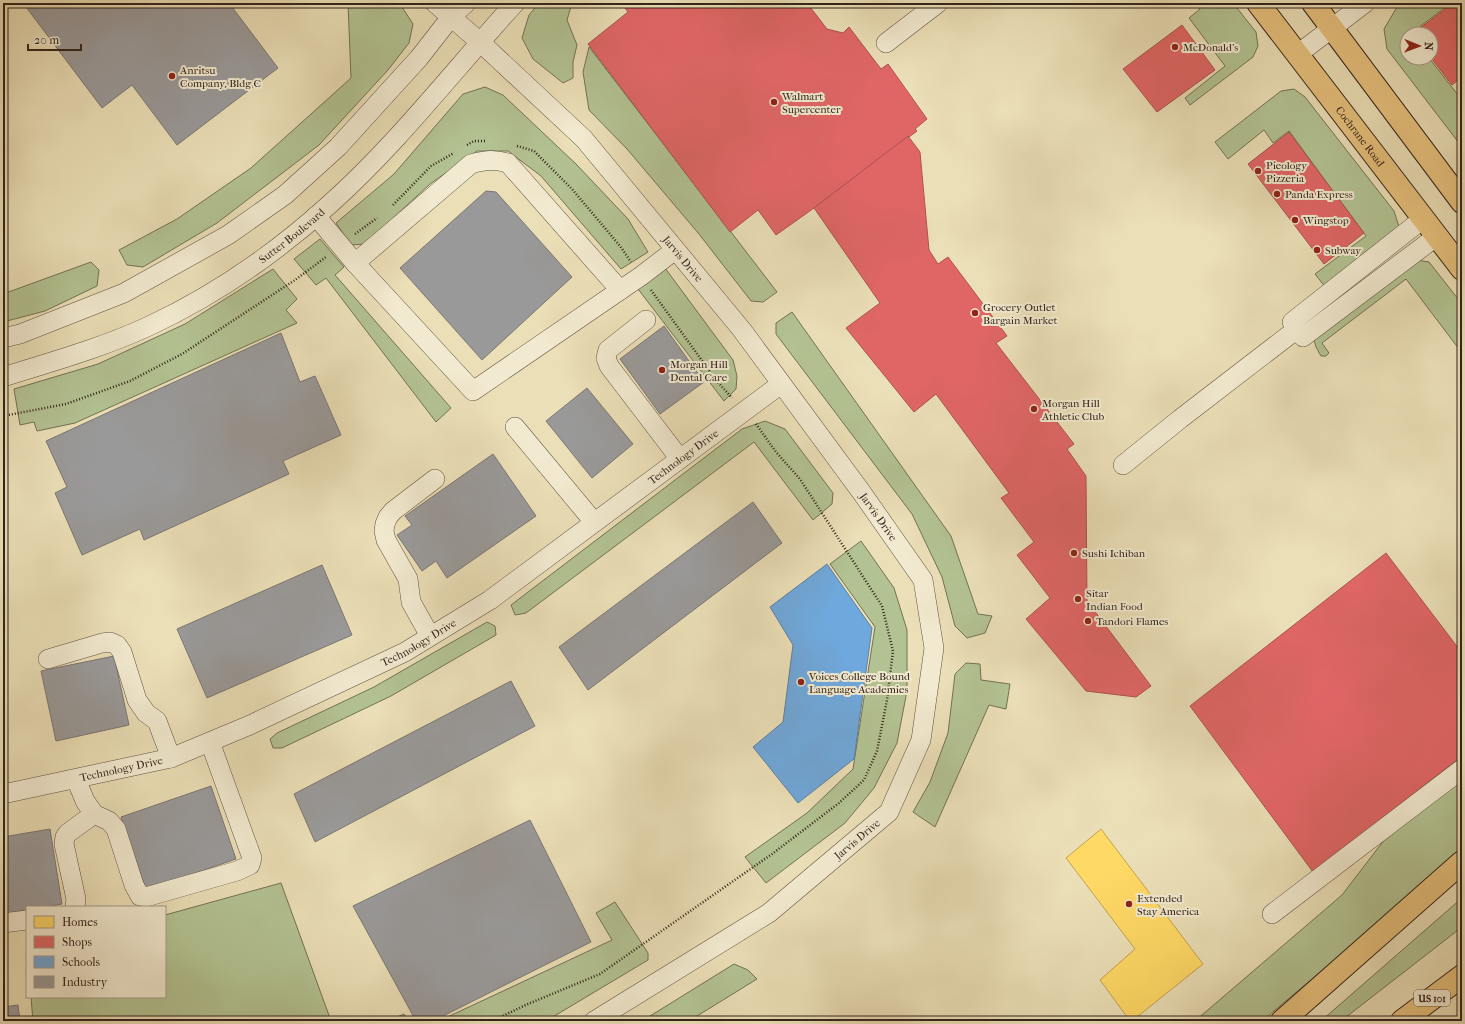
<svg xmlns="http://www.w3.org/2000/svg" width="1465" height="1024" font-family="'IM FELL French Canon',serif">
<style>
.green{fill:#b3c292;stroke:#727256}
.homes{fill:#ffd966;stroke:#c2a250}
.shops{fill:#e06666;stroke:#ac5250}
.schools{fill:#6fa8dc;stroke:#5d80a2}
.industry{fill:#999;stroke:#7a7673}
.lines{fill:none;stroke-linecap:round;stroke-linejoin:round}
.minor-casing{stroke:#605242;stroke-width:20}
.major-casing{stroke:#32231b;stroke-width:24}
.highway-casing{stroke:#32231b;stroke-width:24}
.path{stroke:#32231b;stroke-width:2.5;stroke-dasharray:1 2;stroke-linecap:butt}
.minor{stroke:#f2ead0;stroke-width:19}
.major{stroke:#e6c07c;stroke-width:22}
.highway{stroke:#e6c07c;stroke-width:22}
.poi-dot{fill:#8f2418;stroke:#f2ead0;stroke-width:1.5}
.labels{text-anchor:middle;stroke-width:4;stroke-linejoin:round;paint-order:stroke}
.shield{fill:#f2ead0;stroke:#6c5f51;stroke-width:1}
.shield-label{font-size:10px;font-weight:bold;fill:#32231b}
.poi-label{font-size:11px;fill:#32231b;stroke:#f2ead0;text-anchor:start}
.street-label{font-size:11px;fill:#32231b;stroke:#f2ead0}
</style>
<rect width="100%" height="100%" fill="#ebdfb7"/>
<filter id="stains"><feTurbulence type="fractalNoise" baseFrequency=".005" numOctaves="4"/><feColorMatrix values="0 0 0 0 .2 0 0 0 0 .09 0 0 0 0 .02 0 0 0 .5 -.17"/></filter>
<radialGradient id="worn" r=".72"><stop offset=".6" stop-color="#630" stop-opacity="0"/><stop offset="1" stop-color="#630" stop-opacity=".3"/></radialGradient>
<g class="green">
<path d="M 348,3 L 396,3 L 402,7 L 413,24 L 409,43 L 388,70 L 319,145 L 217,223 L 143,267 L 127,265 L 119,250 L 177,219 L 251,168 L 351,78 Z"/>
<path d="M 539,3 L 572,3 L 567,20 L 577,45 L 573,62 L 573,78 L 563,83 L 533,59 L 522,38 L 529,15 Z"/>
<path d="M 1196,3 L 1233,3 L 1256,32 L 1258,46 L 1253,57 L 1190,105 L 1185,98 L 1225,66 L 1189,18 L 1200,9 Z"/>
<path d="M 1403,3 L 1451,3 L 1410,34 L 1407,34 L 1407,58 L 1429,58 L 1462,100 L 1462,147 L 1387,49 L 1384,29 L 1397,7 Z"/>
<path d="M 589,47 L 777,292 L 763,302 L 751,301 L 699,234 L 627,149 L 589,110 L 583,72 Z"/>
<path d="M 485,87 L 503,95 L 576,164 L 628,219 L 648,252 L 621,269 L 541,176 L 508,151 L 477,151 L 430,184 L 365,244 L 351,245 L 336,223 L 394,174 L 463,94 Z"/>
<path d="M 1294,89 L 1305,97 L 1394,211 L 1399,227 L 1326,288 L 1315,274 L 1366,236 L 1289,131 L 1273,143 L 1264,130 L 1228,159 L 1215,142 L 1281,91 Z"/>
<path d="M 320,239 L 344,267 L 335,275 L 451,408 L 436,422 L 326,278 L 316,285 L 294,259 Z"/>
<path d="M 1417,260 L 1429,262 L 1462,304 L 1462,353 L 1406,279 L 1322,343 L 1329,353 L 1326,356 L 1321,356 L 1316,347 L 1314,340 L 1319,333 Z"/>
<path d="M 91,262 L 99,270 L 97,286 L 45,311 L 3,322 L 3,294 Z"/>
<path d="M 665,268 L 733,360 L 737,376 L 736,389 L 724,401 L 638,289 Z"/>
<path d="M 273,269 L 297,299 L 286,310 L 297,323 L 75,423 L 37,431 L 34,422 L 20,425 L 14,389 L 98,364 L 185,324 Z"/>
<path d="M 792,312 L 951,536 L 978,614 L 992,616 L 985,633 L 967,638 L 955,626 L 942,577 L 912,514 L 776,334 L 776,323 Z"/>
<path d="M 765,421 L 785,429 L 833,493 L 832,504 L 813,520 L 754,442 L 526,613 L 515,615 L 511,605 L 742,429 Z"/>
<path d="M 861,541 L 894,588 L 907,630 L 907,691 L 897,743 L 874,788 L 845,823 L 766,883 L 745,857 L 807,813 L 853,769 L 875,627 L 830,564 Z"/>
<path d="M 487,622 L 495,626 L 496,635 L 391,696 L 282,748 L 273,748 L 270,739 L 277,733 L 374,687 Z"/>
<path d="M 966,663 L 980,664 L 981,680 L 1010,684 L 1006,709 L 989,705 L 935,827 L 913,812 L 930,782 L 948,733 L 955,674 Z"/>
<path d="M 1462,778 L 1462,849 L 1361,938 L 1262,1021 L 1195,1021 L 1342,895 L 1388,835 Z"/>
<path d="M 281,883 L 331,1021 L 33,1021 L 31,997 L 165,997 L 165,915 Z"/>
<path d="M 1462,898 L 1462,927 L 1341,1021 L 1321,1021 Z"/>
<path d="M 615,902 L 648,953 L 648,960 L 546,1021 L 439,1021 L 612,940 L 596,913 Z"/>
<path d="M 734,964 L 748,970 L 757,979 L 689,1021 L 642,1021 Z"/>
<path d="M 404,1014 L 407,1021 L 388,1021 Z"/>
</g>
<path class="homes" d="M 1101,829 L 1203,964 L 1132,1021 L 1130,1021 L 1100,980 L 1135,949 L 1066,858 Z"/>
<g class="shops">
<path d="M 621,3 L 807,3 L 827,29 L 843,33 L 849,27 L 881,69 L 888,64 L 927,119 L 915,129 L 917,131 L 814,208 L 776,235 L 758,210 L 730,232 L 588,44 L 628,12 Z"/>
<path d="M 1453,3 L 1462,3 L 1462,77 L 1452,85 L 1431,58 L 1431,34 L 1412,34 Z"/>
<path d="M 1182,25 L 1215,70 L 1157,112 L 1123,69 Z"/>
<path d="M 1289,132 L 1364,233 L 1324,264 L 1248,164 Z"/>
<path d="M 908,136 L 920,152 L 929,250 L 938,264 L 948,257 L 1007,336 L 996,343 L 1074,444 L 1067,449 L 1086,476 L 1087,601 L 1151,686 L 1136,697 L 1086,691 L 1026,619 L 1050,598 L 1017,555 L 1034,542 L 1001,498 L 1009,493 L 936,394 L 914,412 L 846,328 L 880,303 L 814,208 Z"/>
<path d="M 1386,553 L 1462,653 L 1462,756 L 1313,872 L 1190,706 Z"/>
</g>
<path class="schools" d="M 827,564 L 872,628 L 854,759 L 798,803 L 753,747 L 783,722 L 793,645 L 770,607 Z"/>
<g class="industry">
<path d="M 23,3 L 229,3 L 278,68 L 177,145 L 132,85 L 102,108 Z"/>
<path d="M 486,191 L 496,192 L 572,277 L 482,360 L 400,268 Z"/>
<path d="M 664,326 L 704,382 L 660,414 L 620,359 Z"/>
<path d="M 281,333 L 300,382 L 315,376 L 341,435 L 283,461 L 289,474 L 144,540 L 140,529 L 82,555 L 55,493 L 67,487 L 46,441 Z"/>
<path d="M 587,388 L 633,444 L 592,478 L 546,421 Z"/>
<path d="M 493,454 L 536,516 L 447,578 L 436,561 L 422,571 L 397,535 L 412,525 L 405,516 Z"/>
<path d="M 753,502 L 782,543 L 588,690 L 559,647 Z"/>
<path d="M 322,565 L 352,635 L 207,698 L 177,629 Z"/>
<path d="M 114,656 L 129,725 L 56,741 L 41,671 Z"/>
<path d="M 511,681 L 535,726 L 315,842 L 294,794 Z"/>
<path d="M 211,786 L 236,859 L 146,890 L 121,817 Z"/>
<path d="M 530,820 L 591,942 L 433,1021 L 416,1021 L 353,906 Z"/>
<path d="M 50,829 L 62,904 L 46,907 L 27,907 L 27,910 L 3,914 L 3,837 Z"/>
<path d="M 18,1005 L 20,1021 L 3,1021 L 3,1007 Z"/>
</g>
<g class="lines">
<g class="minor-casing">
<g id="minor">
<path id="s1" d="M 435,3 L 480,42 L 584,139 L 742,330 L 862,493 L 923,580 L 934,648 L 921,740 L 889,812 L 769,913 L 594,1021"/>
<path d="M 886,43 L 938,3"/>
<path d="M 1298,54 L 1365,3"/>
<path d="M 316,216 L 355,263 L 473,391 L 641,276 L 675,250"/>
<path d="M 355,263 L 471,164 C 485,160 494,159 508,163 L 620,290"/>
<path d="M 646,320 L 608,350 L 606,358 L 609,366 L 680,459"/>
<path d="M 1292,322 L 1424,218"/>
<path d="M 1303,337 L 1437,236"/>
<path d="M 3,338 L 20,334 L 124,293 L 228,235 L 285,195 L 338,147 L 419,58 L 451,17 L 466,3"/>
<path id="s2" d="M 3,377 C 51,362 101,348 147,327 C 214,296 276,253 330,204 C 398,143 454,70 515,3"/>
<path d="M 515,427 L 594,522"/>
<path d="M 1123,465 L 1180,419 L 1297,329"/>
<path d="M 430,636 L 411,602 L 408,579 L 386,540 L 384,531 L 385,524 L 388,517 L 393,511 L 435,479"/>
<path d="M 48,659 L 102,643 L 110,642 L 117,645 L 122,652 L 137,700 L 146,713 L 157,721 L 171,758"/>
<path d="M 76,779 L 85,801 L 94,814 L 109,821 L 116,829 L 134,885 L 140,896 L 146,897 L 237,871 L 250,865 L 252,858 L 210,742"/>
<path id="s3" d="M 3,794 L 171,758 L 250,725 L 405,652 L 490,600 L 781,384"/>
<path d="M 75,907 L 76,899 L 64,844 L 65,837 L 68,833 L 94,814"/>
<path d="M 1272,914 L 1462,769"/>
<path d="M 3,923 L 27,920"/>
</g>
</g>
<g class="major-casing">
<g id="major">
<path id="s4" d="M 1258,3 L 1462,269"/>
<path d="M 1313,3 L 1462,202"/>
</g>
</g>
<g class="highway-casing">
<g id="highway">
<path d="M 1282,1021 L 1462,862"/>
<path d="M 1402,1021 L 1462,976"/>
</g>
</g>
<g class="path">
<path d="M 467,145 L 474,141 L 485,141"/>
<path d="M 517,146 L 534,151 L 572,189 L 620,246 L 631,262"/>
<path d="M 393,205 L 431,166 L 454,153"/>
<path d="M 355,234 L 377,218"/>
<path d="M 651,290 L 716,380 L 732,398"/>
<path d="M 3,416 L 66,404 L 130,381 L 182,354 L 295,280 L 326,257"/>
<path d="M 492,1021 L 528,1004 L 600,974 L 772,854 L 839,803 L 864,780 L 877,751 L 887,700 L 893,651 L 882,606 L 800,479 L 776,452 L 756,424"/>
</g>
<use href="#minor" class="minor"/>
<use href="#major" class="major"/>
<use href="#highway" class="highway"/>
</g>
<g class="poi-dot">
<circle cx="1175" cy="47" r="4"/>
<circle cx="172" cy="76" r="4"/>
<circle cx="774" cy="102" r="4"/>
<circle cx="1258" cy="171" r="4"/>
<circle cx="1277" cy="194" r="4"/>
<circle cx="1295" cy="220" r="4"/>
<circle cx="1317" cy="250" r="4"/>
<circle cx="975" cy="313" r="4"/>
<circle cx="662" cy="370" r="4"/>
<circle cx="1034" cy="409" r="4"/>
<circle cx="1074" cy="553" r="4"/>
<circle cx="1078" cy="599" r="4"/>
<circle cx="1088" cy="621" r="4"/>
<circle cx="801" cy="682" r="4"/>
<circle cx="1129" cy="904" r="4"/>
</g>
<g class="labels">
<rect class="shield" x="1414" y="990" width="36" height="16" rx="3"/>
<g class="shield-label">
<text x="1432" y="1002">US 101</text>
</g>
<g class="poi-label">
<text x="1183" y="51">McDonald's</text>
<text x="180" y="74">Anritsu<tspan x="180" dy="13">Company, Bldg C</tspan></text>
<text x="782" y="100">Walmart<tspan x="782" dy="13">Supercenter</tspan></text>
<text x="1266" y="169">Pieology<tspan x="1266" dy="13">Pizzeria</tspan></text>
<text x="1285" y="198">Panda Express</text>
<text x="1303" y="224">Wingstop</text>
<text x="1325" y="254">Subway</text>
<text x="983" y="311">Grocery Outlet<tspan x="983" dy="13">Bargain Market</tspan></text>
<text x="670" y="368">Morgan Hill<tspan x="670" dy="13">Dental Care</tspan></text>
<text x="1042" y="407">Morgan Hill<tspan x="1042" dy="13">Athletic Club</tspan></text>
<text x="1082" y="557">Sushi Ichiban</text>
<text x="1086" y="597">Sitar<tspan x="1086" dy="13">Indian Food</tspan></text>
<text x="1096" y="625">Tandori Flames</text>
<text x="809" y="680">Voices College Bound<tspan x="809" dy="13">Language Academies</tspan></text>
<text x="1137" y="902">Extended<tspan x="1137" dy="13">Stay America</tspan></text>
</g>
<g class="street-label">
<text dy="4" stroke="none"><textPath href="#s4" startOffset="168">Cochrane Road</textPath></text>
<text dy="4" stroke="none"><textPath href="#s2" startOffset="324">Sutter Boulevard</textPath></text>
<text dy="4" stroke="none"><textPath href="#s1" startOffset="357">Jarvis Drive</textPath></text>
<text dy="4" stroke="none"><textPath href="#s3" startOffset="769">Technology Drive</textPath></text>
<text dy="4" stroke="none"><textPath href="#s1" startOffset="681">Jarvis Drive</textPath></text>
<text dy="4" stroke="none"><textPath href="#s3" startOffset="445">Technology Drive</textPath></text>
<text dy="4" stroke="none"><textPath href="#s3" startOffset="121">Technology Drive</textPath></text>
<text transform="translate(857 839) rotate(-40)" y="4">Jarvis Drive</text>
</g>
</g>
<rect width="1465" height="1024" fill="none" stroke="#ebdfb7" stroke-width="16"/>
<rect x="4" y="4" width="1457" height="1016" fill="none" stroke="#32231b" stroke-width="2"/>
<rect x="8" y="8" width="1449" height="1008" fill="none" stroke="#32231b"/>
<rect x="26" y="906" width="140" height="92" fill="#f2ead0" stroke="#a59a88"/>
<rect x="34" y="916" width="20" height="12" fill="#ffd966" stroke="#a59a88"/>
<text x="62" y="926" font-size="12" fill="#32231b">Homes</text>
<rect x="34" y="936" width="20" height="12" fill="#e06666" stroke="#a59a88"/>
<text x="62" y="946" font-size="12" fill="#32231b">Shops</text>
<rect x="34" y="956" width="20" height="12" fill="#6fa8dc" stroke="#a59a88"/>
<text x="62" y="966" font-size="12" fill="#32231b">Schools</text>
<rect x="34" y="976" width="20" height="12" fill="#999999" stroke="#a59a88"/>
<text x="62" y="986" font-size="12" fill="#32231b">Industry</text>
<g transform="translate(1419 46) rotate(91)"><circle r="19" fill="#f2ead0" stroke="#a59a88"/>
<path d="M0-3L7 15L0 10L-7 15Z" fill="#8f2418"/>
<text y="-6" font-size="11" font-weight="bold" text-anchor="middle" fill="#32231b">N</text>
</g>
<path d="M28 44v6h53v-6" fill="none" stroke="#32231b" stroke-width="2"/>
<text x="34" y="44" font-size="12" fill="#32231b" stroke="#f2ead0" stroke-width="3" paint-order="stroke">20 m</text>
<rect width="100%" height="100%" filter="url(#stains)"/>
<rect width="100%" height="100%" fill="url(#worn)"/>
</svg>
